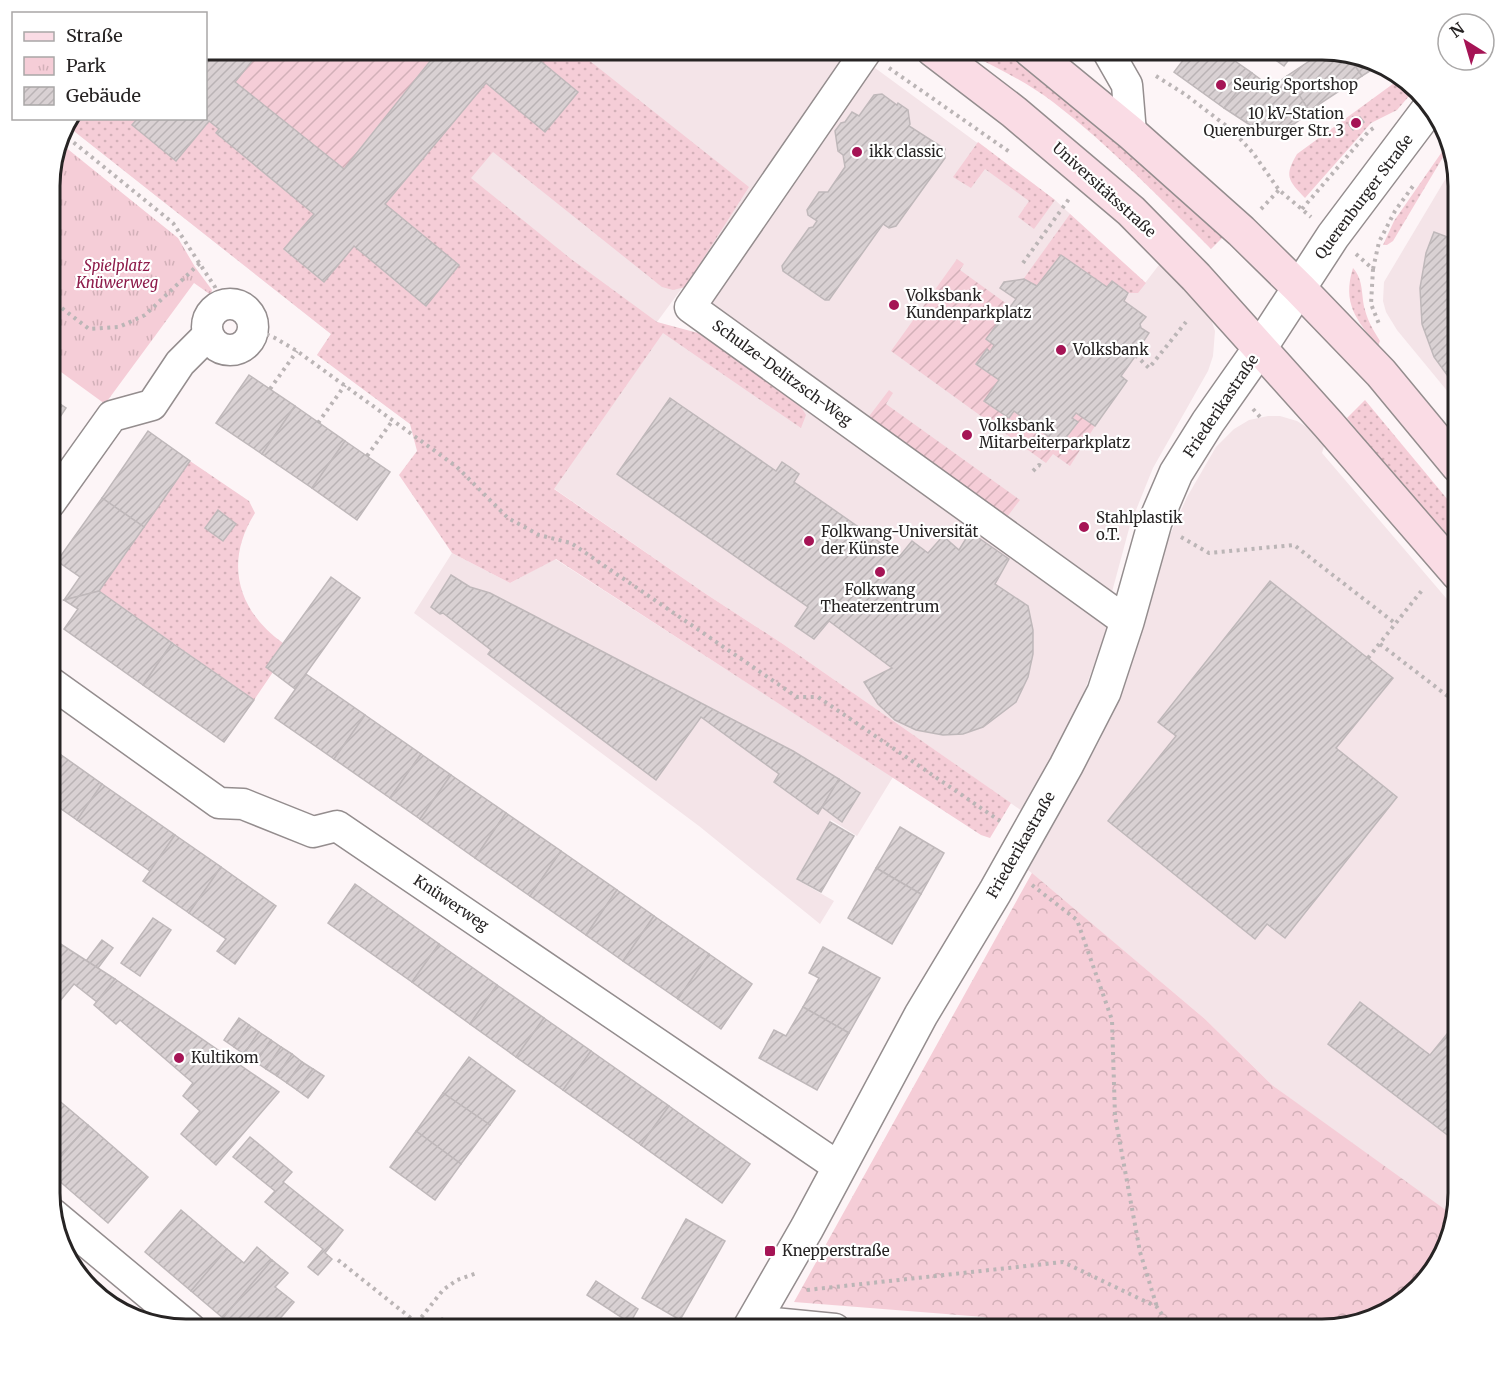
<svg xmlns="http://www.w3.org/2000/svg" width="1508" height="1379" font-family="Merriweather,serif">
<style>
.built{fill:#f4e4e8}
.grass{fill:url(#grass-dots)}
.forest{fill:url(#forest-crowns)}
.park{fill:url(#park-tufts)}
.garden{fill:url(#garden-furrows)}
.building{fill:url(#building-hatch);stroke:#bfb8ba;stroke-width:1.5}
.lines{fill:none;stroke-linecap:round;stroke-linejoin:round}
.minor-casing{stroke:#948d8e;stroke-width:33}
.tertiary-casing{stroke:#948d8e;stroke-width:36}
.secondary-casing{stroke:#948d8e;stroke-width:36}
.path{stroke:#bbb5b6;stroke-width:4;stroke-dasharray:3 4.5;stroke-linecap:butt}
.minor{stroke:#fff;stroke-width:30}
.tertiary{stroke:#fff;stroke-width:33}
.secondary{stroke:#fadce5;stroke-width:33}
.poi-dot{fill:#a51455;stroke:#fff;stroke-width:2}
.labels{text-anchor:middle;stroke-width:4.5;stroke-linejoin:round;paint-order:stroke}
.poi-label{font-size:15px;fill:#272424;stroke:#fff;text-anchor:start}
.street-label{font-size:15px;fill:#272424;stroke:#fff}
.park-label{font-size:15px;font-style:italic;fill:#8d1b4a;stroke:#fff}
.rim{fill:none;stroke:#272424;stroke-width:3}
</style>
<defs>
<pattern id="grass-dots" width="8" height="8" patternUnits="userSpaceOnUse" patternTransform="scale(1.5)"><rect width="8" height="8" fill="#f5cdd7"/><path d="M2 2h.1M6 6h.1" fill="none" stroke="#d2b0b8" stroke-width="1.8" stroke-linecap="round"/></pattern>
<pattern id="forest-crowns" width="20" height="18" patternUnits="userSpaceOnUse" patternTransform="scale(1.5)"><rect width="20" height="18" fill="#f5cdd7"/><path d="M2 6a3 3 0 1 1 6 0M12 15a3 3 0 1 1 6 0" fill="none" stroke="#d2b0b8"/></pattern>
<pattern id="park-tufts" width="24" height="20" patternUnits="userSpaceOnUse" patternTransform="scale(1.5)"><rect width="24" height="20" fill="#f5cdd7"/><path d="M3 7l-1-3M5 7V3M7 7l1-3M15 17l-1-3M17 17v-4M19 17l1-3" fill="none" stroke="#d2b0b8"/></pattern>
<pattern id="garden-furrows" width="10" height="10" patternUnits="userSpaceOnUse" patternTransform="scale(1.5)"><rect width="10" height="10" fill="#f5cdd7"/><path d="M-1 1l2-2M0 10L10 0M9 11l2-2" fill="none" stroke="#d2b0b8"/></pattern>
<pattern id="building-hatch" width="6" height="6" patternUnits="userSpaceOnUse" patternTransform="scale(1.5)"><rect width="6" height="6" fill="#d9d1d3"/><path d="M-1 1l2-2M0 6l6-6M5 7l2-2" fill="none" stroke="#bab3b5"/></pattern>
</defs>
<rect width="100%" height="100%" fill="#fdf5f7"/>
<g class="built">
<path d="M 206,50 L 845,50 L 871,65 L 1055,200 L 1145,283 L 1162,261 L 1207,307 L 1215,331 L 1213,356 L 1208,371 L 1153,468 L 1130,525 L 1112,592 L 682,288 L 657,322 L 675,328 L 698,333 L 798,402 L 1108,627 L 1074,719 L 1022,811 L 783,644 L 706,594 L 546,483 L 460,461 L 317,355 L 331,334 L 65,124 L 69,118 L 206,118 Z"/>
<path d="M 1455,163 L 1458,177 L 1458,404 L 1397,330 L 1386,312 L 1383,301 L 1384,282 Z"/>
<path d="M 1268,416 L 1280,416 L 1297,421 L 1310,429 L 1325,443 L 1322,453 L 1458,612 L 1458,1193 L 1453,1219 L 1272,1085 L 1205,1019 L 1028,870 L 1100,740 L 1135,654 L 1162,553 L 1187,497 L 1216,447 L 1234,429 L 1249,420 Z"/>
<path d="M 452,553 L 510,583 L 555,559 L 893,777 L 857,836 L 831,820 L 796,879 L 834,901 L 820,924 L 699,826 L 414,613 Z"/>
</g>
<g class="grass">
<path d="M 527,50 L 576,50 L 749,187 L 685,287 L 673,290 L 662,287 L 493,152 L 471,178 L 571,259 L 657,322 L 698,333 L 798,402 L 806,415 L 801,428 L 663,333 L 554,489 L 706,594 L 783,644 L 1011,803 L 990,838 L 981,835 L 556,559 L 510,583 L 452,553 L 399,475 L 417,451 L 410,424 L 317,355 L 331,334 L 65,124 L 69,119 L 138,119 L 209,121 L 219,129 L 216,133 L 314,214 L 284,250 L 324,282 L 354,246 L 426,305 L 459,265 L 385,204 L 486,83 L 545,131 L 578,92 Z"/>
<path d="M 961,50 L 1003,50 L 1070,102 L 1152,170 L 1223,237 L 1211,249 C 1160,198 1110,146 1053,102 C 1025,81 992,65 961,50 Z"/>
<path d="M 1401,78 L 1416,88 L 1397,110 L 1371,123 L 1305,198 C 1288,180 1284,176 1297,154 Z"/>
<path d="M 978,142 L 1055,200 L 1034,229 L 1018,217 L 1029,201 L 985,169 L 971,188 L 953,177 Z"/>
<path d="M 1446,146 L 1446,152 L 1393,241 L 1387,245 L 1383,245 L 1394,221 Z"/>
<path d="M 1070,214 L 1146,283 L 1138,293 L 1128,293 L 1112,281 L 1107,287 L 1061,255 L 1037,286 L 1024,279 L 1022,281 Z"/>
<path d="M 1353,268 C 1364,280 1361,296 1365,310 C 1368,322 1374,331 1380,341 L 1378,346 C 1356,320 1342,303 1353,268 Z"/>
<path d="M 1365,400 L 1458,512 L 1458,552 L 1406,491 L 1347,418 Z"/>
<path d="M 190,461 L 249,501 L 255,513 C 224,562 237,610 283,643 L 266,667 L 273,672 L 254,700 L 99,591 Z"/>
</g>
<path class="forest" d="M 1032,873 L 1205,1019 L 1272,1085 L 1454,1216 L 1448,1246 L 1418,1290 L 1374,1319 L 1322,1329 L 1015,1329 L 984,1317 L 794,1302 Z"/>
<path class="park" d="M 59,142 L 178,238 L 195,267 L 212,290 L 211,295 L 194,283 L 105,404 L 50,364 L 50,177 Z"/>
<g class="garden">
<path d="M 261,50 L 439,50 L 344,169 L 235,82 Z"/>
<path d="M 957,259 L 964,264 L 960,270 L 1011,307 L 986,339 L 994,345 L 990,352 L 987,349 L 976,364 L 999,380 L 984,401 L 1009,418 L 1014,411 L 1059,444 L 1072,418 L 1076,413 L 1095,426 L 1070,466 L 1053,454 L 1046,463 L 891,351 Z"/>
<path d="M 889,390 L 893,393 L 886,404 L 1020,500 L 1007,517 L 867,419 Z"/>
</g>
<g class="building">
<path d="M 206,50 L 261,50 L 235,82 L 344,169 L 439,50 L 527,50 L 578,92 L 545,132 L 486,83 L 385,204 L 459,265 L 426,306 L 354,246 L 324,282 L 284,249 L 314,214 L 216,133 L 219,129 L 209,121 L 176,161 L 132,125 L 138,118 L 206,118 Z"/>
<path d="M 1191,50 L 1219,50 L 1252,73 L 1224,108 L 1174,72 Z"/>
<path d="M 1264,50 L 1296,50 L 1284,66 L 1263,51 Z"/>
<path d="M 1326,50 L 1347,54 L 1362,76 L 1309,111 L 1287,76 Z"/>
<path d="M 1347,54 L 1375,60 L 1381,64 L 1362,76 Z"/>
<path d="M 1252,73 L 1271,87 L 1287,76 L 1310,112 L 1294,124 L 1284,128 L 1267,130 L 1253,127 L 1224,108 Z"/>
<path d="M 882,94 L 897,105 L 898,103 L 908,110 L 910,124 L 909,126 L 945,149 L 944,152 L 945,158 L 896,226 L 889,228 L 883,224 L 829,300 L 825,300 L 783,271 L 782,266 L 809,228 L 813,227 L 817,221 L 808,215 L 807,210 L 819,192 L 828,192 L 845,167 L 843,155 L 838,151 L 835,131 L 841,123 L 845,122 L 852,112 L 859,116 L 874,95 Z"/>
<path d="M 1360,117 L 1364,122 L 1353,130 L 1349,125 Z"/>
<path d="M 1434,232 L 1458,241 L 1458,390 L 1434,357 L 1422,324 L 1420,288 L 1426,253 Z"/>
<path d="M 1061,255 L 1107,287 L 1112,281 L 1128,293 L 1124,301 L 1146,317 L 1140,324 L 1141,328 L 1149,333 L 1137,351 L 1132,347 L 1127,353 L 1134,358 L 1121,376 L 1127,381 L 1095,426 L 1076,413 L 1072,418 L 1078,422 L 1060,445 L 1014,411 L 1009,418 L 984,401 L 999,380 L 976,364 L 987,349 L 990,352 L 994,345 L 986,339 L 1016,299 L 1000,288 L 1004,282 L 1024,279 L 1037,286 Z"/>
<path d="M 249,375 L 295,406 L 262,454 L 216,423 Z"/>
<path d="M 50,397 L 66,408 L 50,432 Z"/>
<path d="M 670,398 L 776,471 L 782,462 L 791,468 L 799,474 L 794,482 L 870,535 L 899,557 L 912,541 L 928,553 L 943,536 L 959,550 L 970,532 L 1009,559 L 995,584 L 1028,606 L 1033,630 L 1033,654 L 1028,677 L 1016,702 L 983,727 L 963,734 L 943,735 L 916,730 L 895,720 L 878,704 L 864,682 L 892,668 L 829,621 L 814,639 L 795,626 L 808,607 L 617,474 Z"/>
<path d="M 295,406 L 345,441 L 312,488 L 262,454 Z"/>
<path d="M 148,431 L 190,461 L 144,527 L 102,498 Z"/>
<path d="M 345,441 L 390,472 L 357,520 L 312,488 Z"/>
<path d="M 102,498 L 144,527 L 99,591 L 64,600 L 80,577 L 57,561 Z"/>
<path d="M 218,510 L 236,524 L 223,541 L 205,528 Z"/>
<path d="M 451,575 L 470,587 L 490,593 L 521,609 L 793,751 L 839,779 L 818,814 L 774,782 L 779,774 L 701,717 L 656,780 L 488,654 L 491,650 L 443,613 L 440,614 L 431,607 Z"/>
<path d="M 331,577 L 360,598 L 295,689 L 266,667 Z"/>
<path d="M 1270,581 L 1393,678 L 1336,748 L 1397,797 L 1285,938 L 1267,924 L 1255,939 L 1108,821 L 1176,736 L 1158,722 Z"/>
<path d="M 99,591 L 172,643 L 143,685 L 64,629 L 78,609 L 64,600 Z"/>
<path d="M 172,643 L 254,700 L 224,742 L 143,685 Z"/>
<path d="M 306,674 L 365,715 L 334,759 L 275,718 Z"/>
<path d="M 365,715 L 421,754 L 390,798 L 334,759 Z"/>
<path d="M 50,747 L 102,784 L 77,820 L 50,801 Z"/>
<path d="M 421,754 L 451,775 L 420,819 L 390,798 Z"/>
<path d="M 451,775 L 506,813 L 475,858 L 420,819 Z"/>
<path d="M 839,779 L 860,793 L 842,822 L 822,807 Z"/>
<path d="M 102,784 L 175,835 L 150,871 L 77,820 Z"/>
<path d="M 506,813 L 561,851 L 530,896 L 475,858 Z"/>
<path d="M 830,822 L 854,836 L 821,892 L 797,879 Z"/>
<path d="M 900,827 L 944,853 L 921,894 L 876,868 Z"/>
<path d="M 175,835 L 221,867 L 189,913 L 143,881 Z"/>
<path d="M 561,851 L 617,890 L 586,935 L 530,896 Z"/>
<path d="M 221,867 L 276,906 L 235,964 L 217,951 L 226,939 L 189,913 Z"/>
<path d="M 876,868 L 921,894 L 892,944 L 848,918 Z"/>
<path d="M 355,884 L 439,944 L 412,982 L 328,923 Z"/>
<path d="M 617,890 L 654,916 L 623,961 L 586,935 Z"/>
<path d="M 654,916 L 709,954 L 678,999 L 623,961 Z"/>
<path d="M 153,918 L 171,930 L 140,976 L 121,963 Z"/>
<path d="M 102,940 L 113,948 L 98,968 L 86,961 Z"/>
<path d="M 59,943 L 115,979 L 97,1002 L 74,984 L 50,1013 L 50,954 Z"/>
<path d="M 439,944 L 497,985 L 470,1024 L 412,982 Z"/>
<path d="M 823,947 L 880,978 L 849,1033 L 803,1007 L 819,978 L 809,973 Z"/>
<path d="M 709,954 L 752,984 L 721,1029 L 678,999 Z"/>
<path d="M 115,979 L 279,1092 L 216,1165 L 181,1134 L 200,1111 L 183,1096 L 193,1083 L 120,1020 L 116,1024 L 94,1005 Z"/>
<path d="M 497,985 L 544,1018 L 516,1057 L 470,1024 Z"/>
<path d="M 1360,1002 L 1430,1055 L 1447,1034 L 1458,1043 L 1458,1143 L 1328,1044 Z"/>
<path d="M 803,1007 L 849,1033 L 817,1090 L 759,1058 L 774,1030 L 786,1036 Z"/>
<path d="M 239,1018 L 249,1025 L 234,1047 L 224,1040 Z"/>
<path d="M 544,1018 L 591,1051 L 563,1090 L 516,1057 Z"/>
<path d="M 249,1025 L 259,1032 L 244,1054 L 234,1047 Z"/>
<path d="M 259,1032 L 271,1040 L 256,1062 L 244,1054 Z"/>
<path d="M 271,1040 L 281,1047 L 266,1069 L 256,1062 Z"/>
<path d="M 281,1047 L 292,1054 L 277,1076 L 266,1069 Z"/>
<path d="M 591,1051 L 669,1106 L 641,1145 L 563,1090 Z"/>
<path d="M 292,1054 L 302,1062 L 287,1083 L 277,1076 Z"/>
<path d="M 469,1057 L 515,1091 L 490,1125 L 443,1093 Z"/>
<path d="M 302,1062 L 313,1069 L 297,1090 L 287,1083 Z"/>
<path d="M 313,1069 L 324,1076 L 308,1098 L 297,1090 Z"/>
<path d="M 50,1093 L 88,1125 L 50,1169 Z"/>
<path d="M 443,1093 L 490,1125 L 461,1164 L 416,1131 Z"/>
<path d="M 669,1106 L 750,1164 L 722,1203 L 641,1145 Z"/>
<path d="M 88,1125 L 148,1177 L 108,1223 L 50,1173 L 50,1169 Z"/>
<path d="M 416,1131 L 461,1164 L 435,1200 L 390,1167 Z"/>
<path d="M 250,1137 L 292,1172 L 283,1182 L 343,1230 L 325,1253 L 332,1259 L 318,1275 L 308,1267 L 323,1249 L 265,1202 L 275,1191 L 233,1157 Z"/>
<path d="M 181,1210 L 227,1249 L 191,1291 L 145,1252 Z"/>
<path d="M 686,1219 L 725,1241 L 680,1320 L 642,1298 Z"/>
<path d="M 257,1247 L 272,1260 L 223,1318 L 191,1291 L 227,1249 L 244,1263 Z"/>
<path d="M 272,1260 L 288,1273 L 275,1287 L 294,1302 L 271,1329 L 237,1329 L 223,1318 Z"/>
<path d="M 596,1281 L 638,1309 L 630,1323 L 587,1295 Z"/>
<path d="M 442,1318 L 460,1329 L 435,1329 Z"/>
</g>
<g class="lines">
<g class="minor-casing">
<g id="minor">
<path d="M 867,50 L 690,307 L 1127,622"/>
<path d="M 1107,50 L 1127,85 L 1131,133"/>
<circle cx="230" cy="327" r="23"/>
<path d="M 50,503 L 112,416 L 152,405 L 180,363 L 208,335"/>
<path d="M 50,682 L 219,803 L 243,804 L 313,832 L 337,826 L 840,1168"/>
<path d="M 53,1214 L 191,1329"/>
<path d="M 754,1321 L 835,1329"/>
</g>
</g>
<g class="tertiary-casing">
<path id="tertiary" d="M 749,1329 L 807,1228 L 921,1015 L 995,892 L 1066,766 L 1104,692 L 1127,622 L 1155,522 L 1176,473 L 1208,422 L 1260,348 L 1333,236 L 1430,107"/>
</g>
<g class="secondary-casing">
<g id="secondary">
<path d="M 933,50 L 1014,112 L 1131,211 L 1196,277 L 1328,424 L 1458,574"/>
<path d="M 1030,50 L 1131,133 L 1241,231 L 1299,288 L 1381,373 L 1458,466"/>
</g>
</g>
<g class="path">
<path d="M 889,68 L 1011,153"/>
<path d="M 1156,76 L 1186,95 L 1233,131 L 1253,153 L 1279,190 L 1311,217"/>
<path d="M 62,133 L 173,223 L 215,287 L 222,305"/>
<path d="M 1261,209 L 1279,190"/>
<path d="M 1302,209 L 1369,131 L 1375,127"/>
<path d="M 1356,254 L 1373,269 L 1371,304 L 1379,324"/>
<path d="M 1023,263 L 1069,199"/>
<path d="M 1373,269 L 1379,242 L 1395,211 L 1413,186"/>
<path d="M 50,299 L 89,329 L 119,327 L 145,315 L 200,263"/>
<path d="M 253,328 L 275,338 L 297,351 L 457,467 L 508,518 L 539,535 L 571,543 L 797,697 L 818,697 L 1000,821"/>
<path d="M 1130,350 L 1149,368 L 1186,322"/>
<path d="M 270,389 L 297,351"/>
<path d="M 1253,409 L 1261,418"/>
<path d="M 318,423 L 345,385"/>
<path d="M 367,456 L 393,420"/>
<path d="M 1033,471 L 1039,465 L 1043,467"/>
<path d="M 1181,537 L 1209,553 L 1294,545 L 1396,624"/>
<path d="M 1380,644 L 1458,704"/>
<path d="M 1368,658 L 1423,589"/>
<path d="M 1032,885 L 1077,920 L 1112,1020 L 1115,1116 L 1140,1252 L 1157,1307"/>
<path d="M 338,1260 L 417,1323"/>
<path d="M 807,1290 L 1063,1262 L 1157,1307 L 1172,1329"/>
<path d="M 412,1329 L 443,1290 L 457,1280 L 477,1273"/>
</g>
<use href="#minor" class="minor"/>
<use href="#tertiary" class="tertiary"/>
<use href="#secondary" class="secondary"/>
</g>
<g class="poi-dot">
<circle cx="1221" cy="85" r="6"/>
<circle cx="1356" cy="123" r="6"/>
<circle cx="857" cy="152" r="6"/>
<circle cx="894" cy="305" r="6"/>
<circle cx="1061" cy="350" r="6"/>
<circle cx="967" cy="435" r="6"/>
<circle cx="1084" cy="527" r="6"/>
<circle cx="809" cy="541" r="6"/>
<circle cx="880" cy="572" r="6"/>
<circle cx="179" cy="1058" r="6"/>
<rect x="764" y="1245" width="12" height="12" rx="3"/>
</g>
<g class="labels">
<g class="poi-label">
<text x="1233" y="90">Seurig Sportshop</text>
<text x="1344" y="119" text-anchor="end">10 kV-Station<tspan x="1344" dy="17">Querenburger Str. 3</tspan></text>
<text x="869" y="157">ikk classic</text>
<text x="906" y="301">Volksbank<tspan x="906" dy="17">Kundenparkplatz</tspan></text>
<text x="1073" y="355">Volksbank</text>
<text x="979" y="431">Volksbank<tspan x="979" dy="17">Mitarbeiterparkplatz</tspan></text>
<text x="1096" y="523">Stahlplastik<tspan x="1096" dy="17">o.T.</tspan></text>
<text x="821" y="537">Folkwang-Universität<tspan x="821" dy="17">der Künste</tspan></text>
<text x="880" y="595" text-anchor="middle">Folkwang<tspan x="880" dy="17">Theaterzentrum</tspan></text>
<text x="191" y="1063">Kultikom</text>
<text x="782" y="1256">Knepperstraße</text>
</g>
<g class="street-label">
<text transform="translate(1104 190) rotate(42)" y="5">Universitätsstraße</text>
<text transform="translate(1364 197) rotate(-53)" y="5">Querenburger Straße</text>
<text transform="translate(782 373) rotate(36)" y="5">Schulze-Delitzsch-Weg</text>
<text transform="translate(1221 406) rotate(-56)" y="5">Friederikastraße</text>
<text transform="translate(1021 845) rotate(-60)" y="5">Friederikastraße</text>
<text transform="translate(451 903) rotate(34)" y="5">Knüwerweg</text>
</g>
<g class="park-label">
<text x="117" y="271">Spielplatz<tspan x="117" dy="17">Knüwerweg</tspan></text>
</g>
</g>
<path d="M0 0H1508V1379H0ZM186 60H1322A126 126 0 0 1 1448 186V1193A126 126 0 0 1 1322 1319H186A126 126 0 0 1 60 1193V186A126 126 0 0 1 186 60Z" fill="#fff" fill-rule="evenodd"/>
<path class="rim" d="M186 60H1322A126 126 0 0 1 1448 186V1193A126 126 0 0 1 1322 1319H186A126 126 0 0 1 60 1193V186A126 126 0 0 1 186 60Z"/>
<rect x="12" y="12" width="195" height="108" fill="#ffffff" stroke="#a9a7a7" stroke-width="1.5"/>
<rect x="24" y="32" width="30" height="9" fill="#fadce5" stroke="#a9a7a7" stroke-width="1.5"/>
<text x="66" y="42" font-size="18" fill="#272424">Straße</text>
<rect x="24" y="57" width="30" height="18" fill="url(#park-tufts)" stroke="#a9a7a7" stroke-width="1.5"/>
<text x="66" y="72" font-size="18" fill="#272424">Park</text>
<rect x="24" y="87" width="30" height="18" fill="url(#building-hatch)" stroke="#a9a7a7" stroke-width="1.5"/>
<text x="66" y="102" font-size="18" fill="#272424">Gebäude</text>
<g transform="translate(1466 42) rotate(323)"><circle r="28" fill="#ffffff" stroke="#a9a7a7" stroke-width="1.5"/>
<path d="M0-4.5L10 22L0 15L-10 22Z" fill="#a51455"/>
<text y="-9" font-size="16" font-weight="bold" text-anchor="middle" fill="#272424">N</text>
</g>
</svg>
